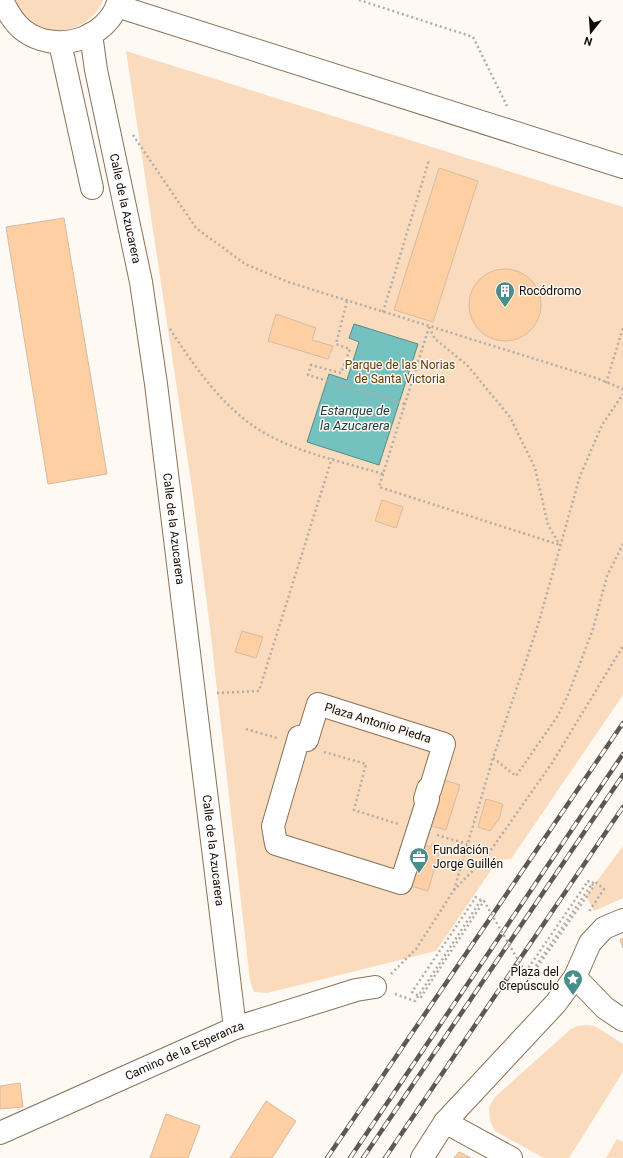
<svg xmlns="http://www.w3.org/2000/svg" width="623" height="1158" font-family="Roboto,sans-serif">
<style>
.green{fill:#fadbbd}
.water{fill:#73c2c0;stroke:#568b87}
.building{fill:#fdcfa2;stroke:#d6bba1}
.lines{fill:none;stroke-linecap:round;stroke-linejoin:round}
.minor-casing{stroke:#8a7158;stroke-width:24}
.path{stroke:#b3aca6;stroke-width:2.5;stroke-dasharray:2 3;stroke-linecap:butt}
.minor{stroke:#fff;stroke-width:22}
.rail-casing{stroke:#5f5751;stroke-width:4.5}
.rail{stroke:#fef9f3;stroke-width:3;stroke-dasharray:9;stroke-linecap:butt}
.path-bridge{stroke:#b3aca6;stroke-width:2.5;stroke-dasharray:2 3;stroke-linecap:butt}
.labels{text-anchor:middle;stroke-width:3;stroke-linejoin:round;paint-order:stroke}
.street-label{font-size:12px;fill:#130a03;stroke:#fef9f3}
.poi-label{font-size:12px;fill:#130a03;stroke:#fef9f3;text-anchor:start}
.park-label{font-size:12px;fill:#633a00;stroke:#fef9f3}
.water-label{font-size:13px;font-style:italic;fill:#183e3e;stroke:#fef9f3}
</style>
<rect width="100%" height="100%" fill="#fef9f3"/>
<g class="green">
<path d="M 14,0 L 103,0 C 93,28 55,39 31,22 C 23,16 18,8 14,0 Z"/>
<path d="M 126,51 L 623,207 L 623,695 L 511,859 L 498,860 L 436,951 L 267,993 L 254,992 L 250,981 L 210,628 L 193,495 Z"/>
<path d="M 623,846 L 623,898 L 594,911 L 586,896 Z"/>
<path d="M 587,1025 L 595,1026 L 623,1044 L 623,1072 L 569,1158 L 544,1158 L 495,1131 L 490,1121 L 489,1107 L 495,1097 L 571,1029 L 577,1026 Z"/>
<path d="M 617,1139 L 623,1142 L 623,1158 L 606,1158 Z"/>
</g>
<path class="water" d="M 354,324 L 418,344 L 379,465 L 307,442 L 329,374 L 347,380 L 359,342 L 349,338 Z"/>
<g class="building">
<path d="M 439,168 L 478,181 L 433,322 L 394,310 Z"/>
<path d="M 64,218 L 107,474 L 48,484 L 6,227 Z"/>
<circle cx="505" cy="305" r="36"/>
<path d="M 276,314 L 316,328 L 312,340 L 333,346 L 328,359 L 268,341 Z"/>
<path d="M 382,500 L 403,507 L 396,528 L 375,521 Z"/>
<path d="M 242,631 L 263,637 L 256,658 L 235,652 Z"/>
<path d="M 434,777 L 460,785 L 446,830 L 421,823 Z"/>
<path d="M 486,799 L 503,804 L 499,819 L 490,831 L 478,827 Z"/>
<path d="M 414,842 L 431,847 L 432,843 L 441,846 L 428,891 L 401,883 Z"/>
<path d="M 623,938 L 623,948 L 620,940 Z"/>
<path d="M 20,1083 L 23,1107 L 0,1109 L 0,1086 Z"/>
<path d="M 266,1101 L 296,1121 L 272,1158 L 230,1158 Z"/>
<path d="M 166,1114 L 200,1126 L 188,1158 L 150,1158 Z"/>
<path d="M 459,1152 L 471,1158 L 454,1158 Z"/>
</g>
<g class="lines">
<g class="minor-casing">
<g id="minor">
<path d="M 2,0 C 7,11 13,22 23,30 C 55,55 108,40 119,0"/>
<path d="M 117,6 L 623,167"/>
<path id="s1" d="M 91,34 L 96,70 L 141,282 L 156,384 L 235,1028"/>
<path d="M 60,43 L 92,188"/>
<path d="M 318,704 L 444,744 L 430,790 L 428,789 L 425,799 L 428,799 L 401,883 L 276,844 L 273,826 L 297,744 L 299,737 L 307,740 Z"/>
<path d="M 575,977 L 605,1008 L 623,1020"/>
<path d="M 445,1122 L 511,1158"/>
<path id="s2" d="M 0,1133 L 235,1028 L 356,990 L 375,987"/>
<path d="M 422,1158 L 445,1122 L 556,1003 L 575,977 L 590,943 L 604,928 L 623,920"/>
</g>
</g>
<g class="path">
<path d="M 359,0 L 473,37 L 507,106"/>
<path d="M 133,135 L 196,228 L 245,264 L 288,282 L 596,378 L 623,389"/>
<path d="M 347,301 L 336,344 L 350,349 L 341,373 L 311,365 L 308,375 L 405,404"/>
<path d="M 383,312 L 429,160"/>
<path d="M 429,327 L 435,339 L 467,365 L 510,417 L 535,468 L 548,525 L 560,545"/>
<path d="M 170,329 C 191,361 213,394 244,419 C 282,450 337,460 383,474 L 429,327"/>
<path d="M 606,383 L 623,328"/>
<path d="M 383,474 L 379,487 L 560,545"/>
<path d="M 217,693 L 259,691 L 332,458"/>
<path d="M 246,729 L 277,738"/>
<path d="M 324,752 L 366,764 L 354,810 L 398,824"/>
<path d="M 493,758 L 516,776 L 557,717 L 568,695 L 593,629 L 607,576 L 623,544"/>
<path d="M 437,835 L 467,844"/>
<path d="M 454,890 L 493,758 L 538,625 L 580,476 L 602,425 L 623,394"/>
<path d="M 533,970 L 594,881 L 604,889 L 588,913"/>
<path d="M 391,974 L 416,949 L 454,890 L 486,857 L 552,763 L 623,646"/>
<path d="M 395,994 L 415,1001 L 481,900"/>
</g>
<use href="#minor" class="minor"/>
<g class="rail-casing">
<g id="rail">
<path d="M 327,1158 L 623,723"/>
<path d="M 350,1158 L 623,754"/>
<path d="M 363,1158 L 623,775"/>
<path d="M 385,1158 L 623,807"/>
</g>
</g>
<use href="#rail" class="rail"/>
<path class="path-bridge" d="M 481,900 L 476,897 L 412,992 L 421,997 L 484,901 L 529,979 L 594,886 L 588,881 L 529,967 L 533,970"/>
</g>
<defs>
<g id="building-pin" transform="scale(1)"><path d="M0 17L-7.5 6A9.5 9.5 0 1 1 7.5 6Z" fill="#468d8c" stroke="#fef9f3"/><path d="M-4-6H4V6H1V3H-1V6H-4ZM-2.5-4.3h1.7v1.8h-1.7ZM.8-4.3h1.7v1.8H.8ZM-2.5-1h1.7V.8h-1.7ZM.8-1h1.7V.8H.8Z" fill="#fff"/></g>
<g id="office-pin" transform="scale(1)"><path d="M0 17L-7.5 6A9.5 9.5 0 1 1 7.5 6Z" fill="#468d8c" stroke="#fef9f3"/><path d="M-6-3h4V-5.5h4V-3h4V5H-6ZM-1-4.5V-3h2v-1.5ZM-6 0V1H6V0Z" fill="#fff"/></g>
<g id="sight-pin" transform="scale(1)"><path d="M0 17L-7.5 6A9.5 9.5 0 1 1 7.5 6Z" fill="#468d8c" stroke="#fef9f3"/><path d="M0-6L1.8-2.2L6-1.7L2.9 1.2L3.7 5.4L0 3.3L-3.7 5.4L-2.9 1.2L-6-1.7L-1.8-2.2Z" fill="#fff"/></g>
</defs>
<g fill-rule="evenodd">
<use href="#building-pin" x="505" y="291"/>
<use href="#office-pin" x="419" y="857"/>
<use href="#sight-pin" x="573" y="979"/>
</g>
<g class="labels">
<g class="street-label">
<text dy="4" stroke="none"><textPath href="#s1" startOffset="178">Calle de la Azucarera</textPath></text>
<text dy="4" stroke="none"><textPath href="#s1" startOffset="502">Calle de la Azucarera</textPath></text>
<text transform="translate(378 723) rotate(17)" y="4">Plaza Antonio Piedra</text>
<text dy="4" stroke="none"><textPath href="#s1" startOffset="826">Calle de la Azucarera</textPath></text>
<text dy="4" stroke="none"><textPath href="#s2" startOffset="202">Camino de la Esperanza</textPath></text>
</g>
<g class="poi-label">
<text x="519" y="295">Rocódromo</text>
<text x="433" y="854">Fundación<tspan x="433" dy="14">Jorge Guillén</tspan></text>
<text x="559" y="976" text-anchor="end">Plaza del<tspan x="559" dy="14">Crepúsculo</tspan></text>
</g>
<g class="park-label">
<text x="400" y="369">Parque de las Norias<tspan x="400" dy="14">de Santa Victoria</tspan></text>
</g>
<g class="water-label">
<text x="355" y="415">Estanque de<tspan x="355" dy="15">la Azucarera</tspan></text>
</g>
</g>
<g transform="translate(591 32) rotate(197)" stroke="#fef9f3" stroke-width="3" paint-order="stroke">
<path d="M0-3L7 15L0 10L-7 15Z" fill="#130a03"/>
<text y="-6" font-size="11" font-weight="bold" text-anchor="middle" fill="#130a03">N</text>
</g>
</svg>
